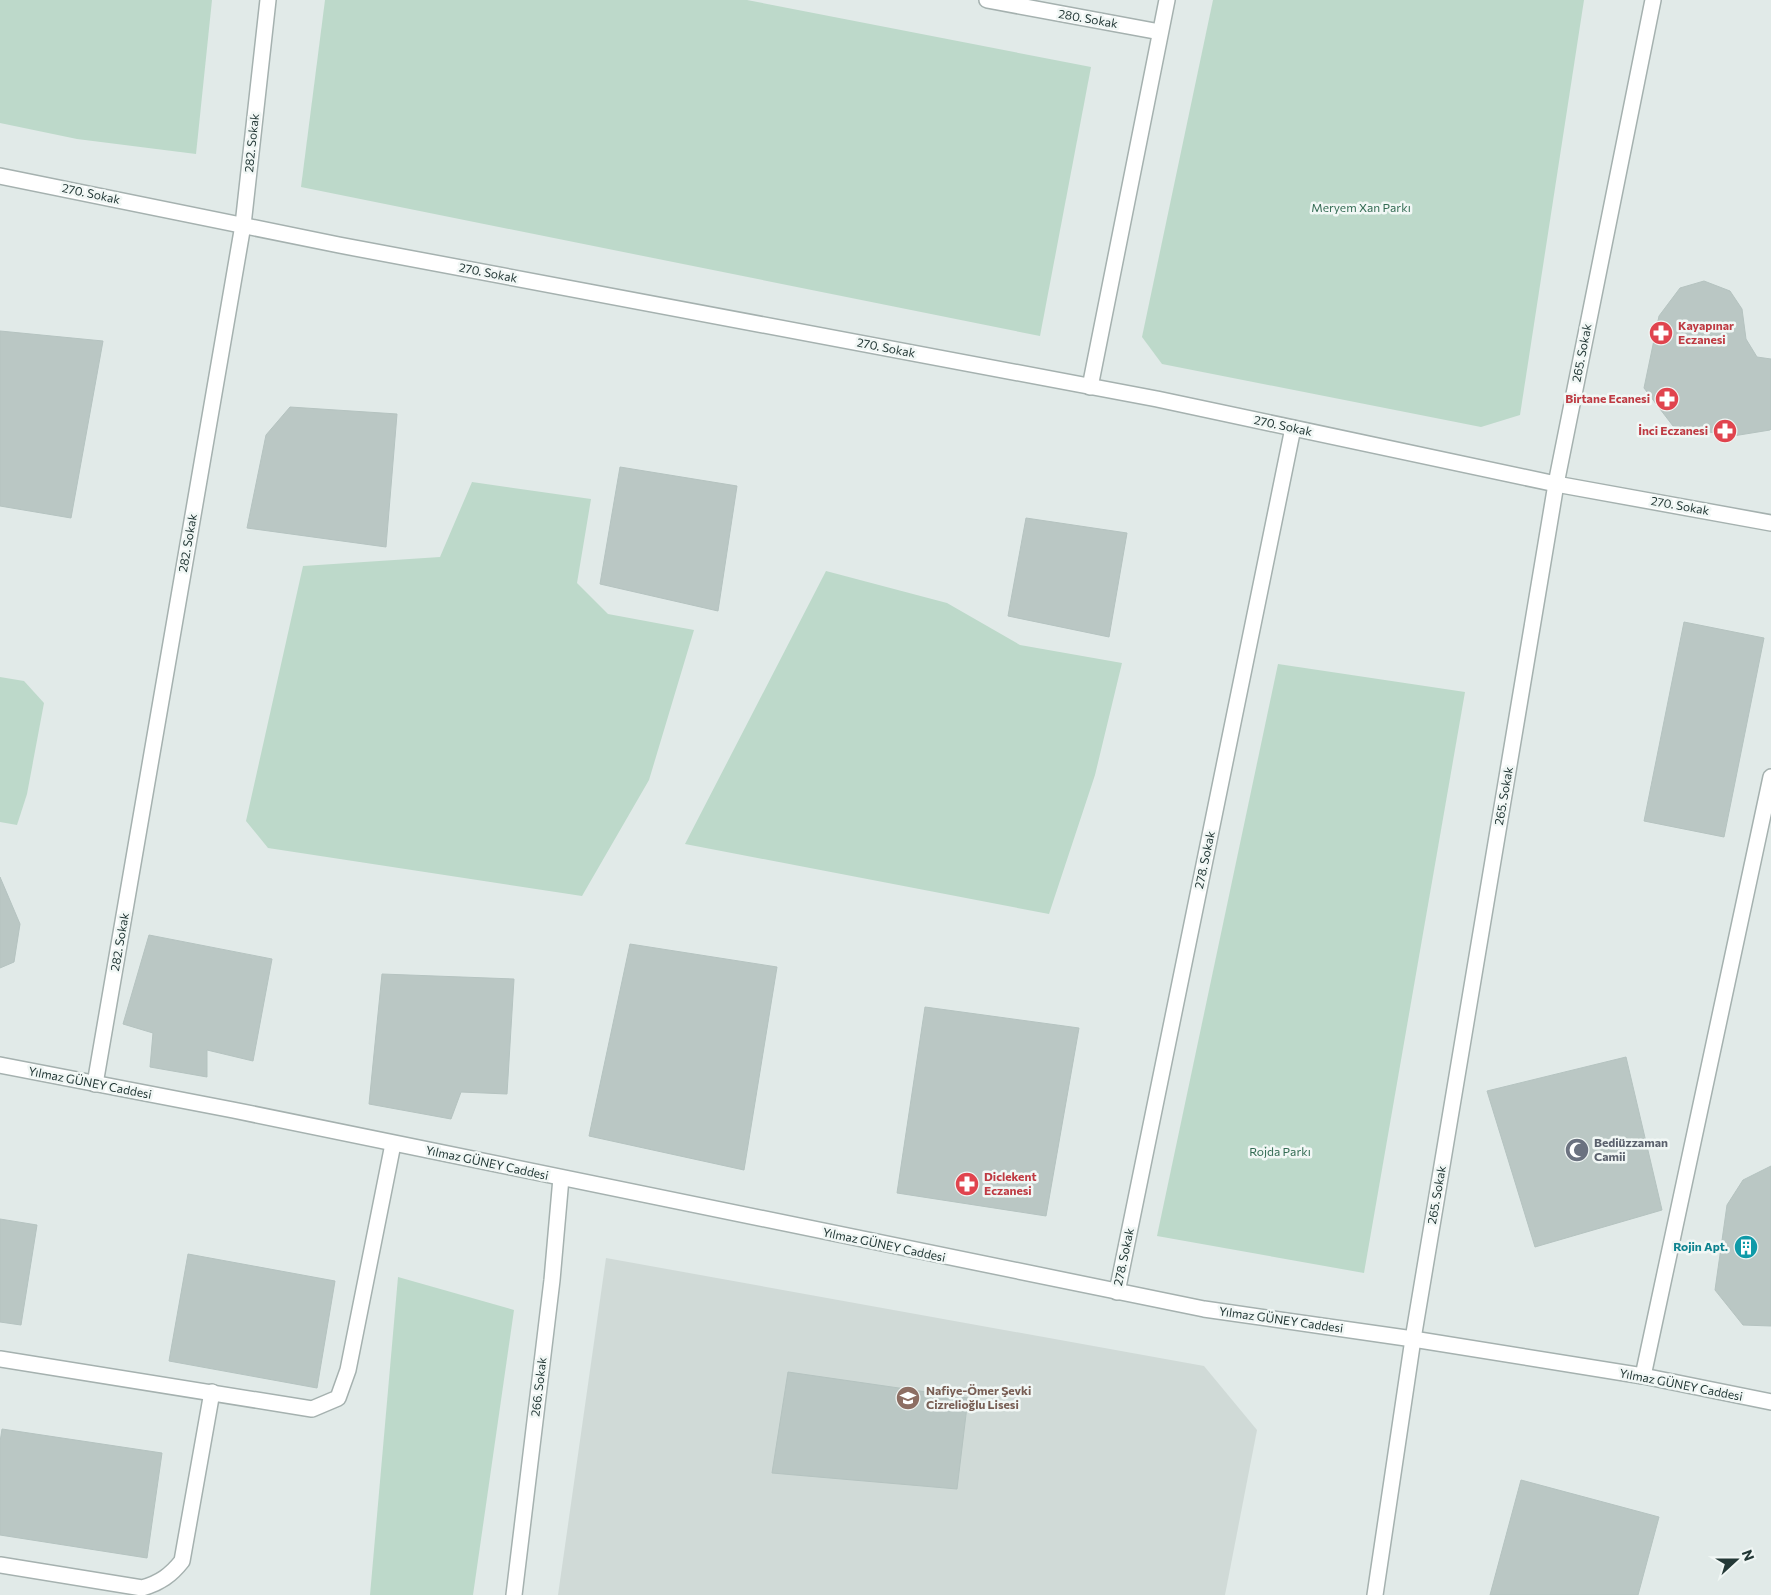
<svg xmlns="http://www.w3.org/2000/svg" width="1771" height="1595" font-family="Commissioner,sans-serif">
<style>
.built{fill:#d0dad7}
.green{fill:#bdd9ca}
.building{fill:#bac7c4;stroke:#b5c3c0}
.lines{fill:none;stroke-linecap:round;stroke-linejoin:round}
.minor-casing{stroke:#a5b1af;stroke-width:18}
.minor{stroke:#fff;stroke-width:15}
.labels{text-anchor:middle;stroke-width:5;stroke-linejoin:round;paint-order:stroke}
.street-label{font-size:12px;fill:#243937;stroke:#f1f7f5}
.park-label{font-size:12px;fill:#336b53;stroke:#f1f7f5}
.health-label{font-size:12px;font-weight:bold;fill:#be3a42;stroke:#f1f7f5;text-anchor:start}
.worship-label{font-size:12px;font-weight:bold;fill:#5b616d;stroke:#f1f7f5;text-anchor:start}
.culture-label{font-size:12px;font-weight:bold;fill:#0d838f;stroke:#f1f7f5;text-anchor:end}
.education-label{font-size:12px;font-weight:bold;fill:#785e54;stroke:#f1f7f5;text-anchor:start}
</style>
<rect width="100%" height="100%" fill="#e1eae8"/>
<path class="built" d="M 606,1258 L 1204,1366 L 1257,1430 L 1225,1595 L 558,1595 Z"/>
<g class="green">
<path d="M 0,0 L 212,0 L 196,154 L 77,139 L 0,123 Z"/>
<path d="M 325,0 L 747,0 L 1091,67 L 1040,336 L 301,187 Z"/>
<path d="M 1213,0 L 1584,0 L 1520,415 L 1481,427 L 1162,364 L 1142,337 Z"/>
<path d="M 472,482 L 591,499 L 577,583 L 608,614 L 694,630 L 649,780 L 582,896 L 268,848 L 246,821 L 303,566 L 440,557 Z"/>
<path d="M 826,571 L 947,603 L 1020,645 L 1122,663 L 1095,775 L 1049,914 L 685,844 Z"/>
<path d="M 1278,664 L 1465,692 L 1364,1273 L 1157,1236 Z"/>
<path d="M 0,677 L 24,681 L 44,703 L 27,794 L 17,825 L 0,822 Z"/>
<path d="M 398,1277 L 514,1310 L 473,1595 L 370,1595 Z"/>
</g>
<g class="building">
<path d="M 1704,281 L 1730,291 L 1742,309 L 1746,339 L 1757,357 L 1771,359 L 1771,429 L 1770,430 L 1733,436 L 1673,426 L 1644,388 L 1659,316 L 1680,288 Z"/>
<path d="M 0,331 L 103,341 L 71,518 L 0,506 Z"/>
<path d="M 290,407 L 397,414 L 386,547 L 247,528 L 266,435 Z"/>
<path d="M 620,467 L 737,486 L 718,611 L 600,584 Z"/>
<path d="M 1026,518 L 1127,533 L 1109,637 L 1008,616 Z"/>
<path d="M 1684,622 L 1764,638 L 1724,837 L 1644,821 Z"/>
<path d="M 0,877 L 20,924 L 14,962 L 0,968 Z"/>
<path d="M 149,935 L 272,959 L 253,1061 L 207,1050 L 207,1077 L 150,1067 L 153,1033 L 123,1024 Z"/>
<path d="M 630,944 L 777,967 L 744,1170 L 589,1136 Z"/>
<path d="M 382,974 L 514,979 L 507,1094 L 461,1092 L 451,1119 L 369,1104 Z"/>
<path d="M 925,1007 L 1079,1028 L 1046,1216 L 897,1193 Z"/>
<path d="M 1626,1057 L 1662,1210 L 1535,1247 L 1487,1091 Z"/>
<path d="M 1771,1166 L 1771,1326 L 1743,1325 L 1715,1290 L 1727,1205 L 1743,1180 Z"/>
<path d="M 0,1219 L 37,1225 L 21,1325 L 0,1322 Z"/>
<path d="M 188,1254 L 335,1281 L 317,1388 L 169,1361 Z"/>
<path d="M 788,1372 L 968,1398 L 957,1489 L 772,1473 Z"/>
<path d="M 2,1429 L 162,1453 L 147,1558 L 0,1535 L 0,1442 Z"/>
<path d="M 1521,1480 L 1659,1517 L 1638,1595 L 1490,1595 Z"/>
</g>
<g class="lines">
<g class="minor-casing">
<g id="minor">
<path d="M 987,0 L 1160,32"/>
<path d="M 0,176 L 339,245 L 1157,399 L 1556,484 L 1771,523"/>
<path d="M 1090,387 L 1167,0"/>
<path d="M 0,1065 L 233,1110 L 1204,1309 L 1413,1339 L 1643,1376 L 1771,1402"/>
<path d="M 95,1084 L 243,225 L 268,0"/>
<path d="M 1117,1292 L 1293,428"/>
<path d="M 0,1359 L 312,1409 L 338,1398 L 348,1370 L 393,1144"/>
<path d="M 1643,1376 L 1771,777"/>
<path d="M 0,1565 L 142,1588 C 160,1583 171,1575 182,1561 L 212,1392"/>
<path d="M 514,1595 L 552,1280 L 561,1178"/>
<path d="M 1375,1595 L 1413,1339 L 1556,484 L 1653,0"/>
</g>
</g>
<use href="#minor" class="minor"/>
</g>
<defs>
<g id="pharmacy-disc" transform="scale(1.25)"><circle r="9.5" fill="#e0444e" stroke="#f1f7f5"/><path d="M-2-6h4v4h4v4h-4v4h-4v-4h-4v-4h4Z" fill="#fff"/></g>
<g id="mosque-disc" transform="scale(1.25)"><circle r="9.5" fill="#6b7280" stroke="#f1f7f5"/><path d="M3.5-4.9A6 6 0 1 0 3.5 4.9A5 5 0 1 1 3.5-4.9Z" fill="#fff"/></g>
<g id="building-disc" transform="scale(1.25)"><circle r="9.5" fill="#0f9aa8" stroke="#f1f7f5"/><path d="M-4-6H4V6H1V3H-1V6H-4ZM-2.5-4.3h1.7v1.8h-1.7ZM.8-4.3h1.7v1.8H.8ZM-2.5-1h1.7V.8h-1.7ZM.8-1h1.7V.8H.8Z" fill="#fff"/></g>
<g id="school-disc" transform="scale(1.25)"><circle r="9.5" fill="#8d6e63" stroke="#f1f7f5"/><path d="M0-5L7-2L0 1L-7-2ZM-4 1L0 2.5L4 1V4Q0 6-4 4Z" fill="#fff"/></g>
</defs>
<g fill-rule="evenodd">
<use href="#pharmacy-disc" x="1661" y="333"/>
<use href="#pharmacy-disc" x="1667" y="399"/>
<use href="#pharmacy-disc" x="1725" y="431"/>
<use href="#mosque-disc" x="1577" y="1150"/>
<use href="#pharmacy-disc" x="967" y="1184"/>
<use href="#building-disc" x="1746" y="1247"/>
<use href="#school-disc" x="908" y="1398"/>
</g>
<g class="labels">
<g class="street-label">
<text transform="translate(1088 19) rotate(10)" y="4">280. Sokak</text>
<text transform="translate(252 143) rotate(-84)" y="4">282. Sokak</text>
<text transform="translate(91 194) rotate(12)" y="4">270. Sokak</text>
<text transform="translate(488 273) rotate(11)" y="4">270. Sokak</text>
<text transform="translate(886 348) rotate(11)" y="4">270. Sokak</text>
<text transform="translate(1582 353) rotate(-79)" y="4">265. Sokak</text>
<text transform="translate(1283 426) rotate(12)" y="4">270. Sokak</text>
<text transform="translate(1680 506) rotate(10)" y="4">270. Sokak</text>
<text transform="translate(188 543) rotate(-80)" y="4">282. Sokak</text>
<text transform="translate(1504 796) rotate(-80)" y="4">265. Sokak</text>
<text transform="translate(1205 860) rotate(-78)" y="4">278. Sokak</text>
<text transform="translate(120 942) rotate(-80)" y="4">282. Sokak</text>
<text transform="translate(90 1083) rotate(11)" y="4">Yılmaz GÜNEY Caddesi</text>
<text transform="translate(487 1163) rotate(12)" y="4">Yılmaz GÜNEY Caddesi</text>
<text transform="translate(1437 1195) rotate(-80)" y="4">265. Sokak</text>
<text transform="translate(884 1245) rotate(12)" y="4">Yılmaz GÜNEY Caddesi</text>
<text transform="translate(1124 1257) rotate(-78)" y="4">278. Sokak</text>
<text transform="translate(1281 1320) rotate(8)" y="4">Yılmaz GÜNEY Caddesi</text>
<text transform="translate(1681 1385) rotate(11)" y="4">Yılmaz GÜNEY Caddesi</text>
<text transform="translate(539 1387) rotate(-83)" y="4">266. Sokak</text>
</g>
<g class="park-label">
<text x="1361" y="212">Meryem Xan Parkı</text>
<text x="1280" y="1156">Rojda Parkı</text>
</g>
<g class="health-label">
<text x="1678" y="330">Kayapınar<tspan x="1678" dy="14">Eczanesi</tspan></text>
<text x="1650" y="403" text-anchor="end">Birtane Ecanesi</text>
<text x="1708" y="435" text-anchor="end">İnci Eczanesi</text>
<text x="984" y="1181">Diclekent<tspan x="984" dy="14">Eczanesi</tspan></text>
</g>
<g class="worship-label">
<text x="1594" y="1147">Bediüzzaman<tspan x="1594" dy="14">Camii</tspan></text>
</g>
<g class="culture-label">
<text x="1728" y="1251">Rojin Apt.</text>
</g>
<g class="education-label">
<text x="926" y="1395">Nafiye-Ömer Şevki<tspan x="926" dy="14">Cizrelioğlu Lisesi</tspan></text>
</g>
</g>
<g transform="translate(1736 1560) rotate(69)" stroke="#f1f7f5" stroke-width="4" paint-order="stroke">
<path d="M0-4L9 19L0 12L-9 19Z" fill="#243937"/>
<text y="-8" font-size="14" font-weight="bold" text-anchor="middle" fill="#243937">N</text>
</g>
</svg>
